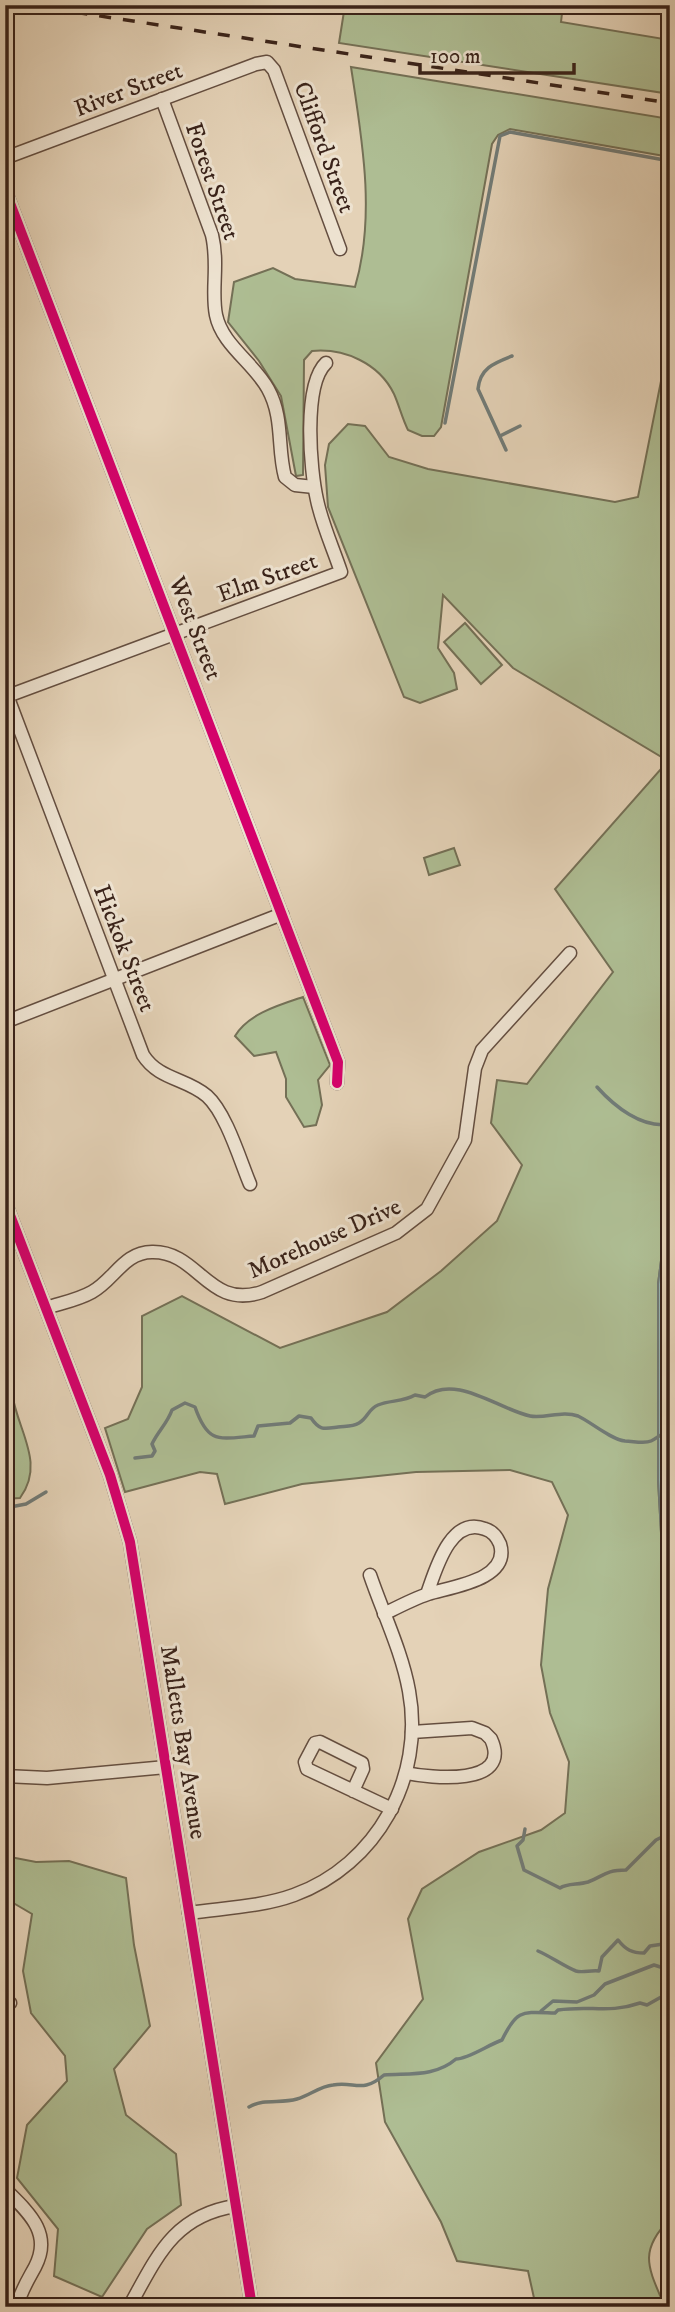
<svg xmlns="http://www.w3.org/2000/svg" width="675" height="2312" font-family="'IM FELL DW Pica',serif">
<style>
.green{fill:#aebd93;stroke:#747056;stroke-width:2}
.water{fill:#97b6b5;stroke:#717b77;stroke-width:2}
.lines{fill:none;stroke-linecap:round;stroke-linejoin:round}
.shore{stroke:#686c67;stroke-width:2}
.stream{stroke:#717b77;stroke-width:3.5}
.minor-casing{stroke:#644e40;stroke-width:15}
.minor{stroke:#ede2d0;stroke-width:12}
.rail{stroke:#392219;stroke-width:3.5;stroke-dasharray:12 12;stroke-linecap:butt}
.cycleway-casing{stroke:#ede2d0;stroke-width:15}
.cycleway{stroke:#d6006c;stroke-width:10}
.labels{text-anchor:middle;stroke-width:6;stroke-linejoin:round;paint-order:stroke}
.street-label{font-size:24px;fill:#392219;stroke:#ede2d0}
</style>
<rect width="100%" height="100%" fill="#e4d2b7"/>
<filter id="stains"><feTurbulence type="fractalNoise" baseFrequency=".00286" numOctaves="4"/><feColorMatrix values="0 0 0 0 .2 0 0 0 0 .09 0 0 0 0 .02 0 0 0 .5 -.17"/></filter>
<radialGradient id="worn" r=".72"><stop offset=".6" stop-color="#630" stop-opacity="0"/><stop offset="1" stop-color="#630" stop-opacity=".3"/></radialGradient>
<g class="green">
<path d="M 345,5 L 563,5 L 561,22 L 670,40 L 670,94 L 339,43 Z"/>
<path d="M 351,67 L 670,119 L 670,157 L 510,129 L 498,135 L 492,144 L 441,427 L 434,436 L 422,436 L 408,430 C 402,418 399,405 394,394 C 379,363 344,348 312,351 L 304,360 L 303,475 L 296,476 L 281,396 L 259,361 L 228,322 L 234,282 L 273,268 L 295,279 L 355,287 C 376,216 362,139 351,67 Z"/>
<path d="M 670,363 L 670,1190 L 658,1284 L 658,1480 L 670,1690 L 670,2219 C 637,2252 649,2269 665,2307 L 536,2307 L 528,2271 L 457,2261 L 441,2222 L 385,2122 L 376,2063 L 423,1999 L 408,1919 L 422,1889 L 479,1852 L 541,1830 L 565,1813 L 569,1762 L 550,1713 L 541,1665 L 548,1589 L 568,1515 L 552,1482 L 510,1470 L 416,1472 L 302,1484 L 225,1504 L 217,1474 L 200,1472 L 125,1492 L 105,1428 L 128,1419 L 142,1387 L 142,1316 L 182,1296 L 280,1348 L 387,1312 L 441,1271 L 497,1221 L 522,1165 L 491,1123 L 497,1080 L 527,1084 L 613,972 L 555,889 L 668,761 L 513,668 L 443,595 L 438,648 L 454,673 L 457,689 L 420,703 L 404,697 L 328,507 L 325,465 L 329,444 L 348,424 L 365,426 L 389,457 L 428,469 L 615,502 L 638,497 L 661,381 Z"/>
<path d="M 465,623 L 502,665 L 481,684 L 444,642 Z"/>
<path d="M 454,848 L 460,865 L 429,875 L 424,858 Z"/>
<path d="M 303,997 L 330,1065 L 318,1080 L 322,1105 L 316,1125 L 304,1127 L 286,1097 L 286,1079 L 276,1052 L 254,1056 L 235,1036 C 248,1014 279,1005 303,997 Z"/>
<path d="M 5,1350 C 14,1368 9,1375 12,1393 C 17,1430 46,1463 20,1498 L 5,1499 Z"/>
<path d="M 5,1856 L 36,1862 L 69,1861 L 126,1878 L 134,1945 L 150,2026 L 114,2069 L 126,2115 L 176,2154 L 181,2205 L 147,2229 L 102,2297 L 54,2276 L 58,2229 L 17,2178 L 27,2125 L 67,2081 L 65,2056 L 31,2013 L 23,1971 L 32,1914 L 15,1904 L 5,1907 Z"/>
</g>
<path class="water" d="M 670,1190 L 670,1690 L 658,1480 L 658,1284 Z"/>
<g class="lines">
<path class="shore" d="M 670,1243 C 657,1349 664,1463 670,1570"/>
<g class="stream">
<path d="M 445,423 L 500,136 L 510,132 L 670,161"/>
<path d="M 500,436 L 520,426"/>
<path d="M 506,450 L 478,389 C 480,368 494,363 512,356"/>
<path d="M 597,1087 C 614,1106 642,1129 670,1124"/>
<path d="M 135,1458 L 152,1456 L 155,1451 L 152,1444 C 158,1431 167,1424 172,1410 L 185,1403 L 195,1407 C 208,1444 218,1439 254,1436 L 258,1426 L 290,1423 L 299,1416 L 311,1418 C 320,1431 324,1429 338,1427 C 345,1426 352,1427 359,1423 C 368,1418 368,1409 378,1405 C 390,1400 403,1402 415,1395 L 425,1397 C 455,1373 498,1409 530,1416 C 545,1419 562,1410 578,1416 C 591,1422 610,1439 625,1441 C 633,1441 644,1444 651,1441 C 658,1438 662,1432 670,1432"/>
<path d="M 5,1508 L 26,1504 L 46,1492"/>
<path d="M 525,1829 L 523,1840 L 517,1846 L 524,1870 L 560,1888 C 567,1883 578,1885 588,1882 C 604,1876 605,1870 626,1870 L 656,1840 L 670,1833"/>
<path d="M 538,1951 C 550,1956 565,1967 576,1971 C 582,1973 591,1970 599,1971 L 602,1957 L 618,1940 C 626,1950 632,1953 644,1953 L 650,1946 L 670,1943"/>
<path d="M 541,2011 L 553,2001 L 577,2002 L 594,1995 L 605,1984 L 654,1965 L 670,1970"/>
<path d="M 249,2107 C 265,2098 280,2104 297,2099 C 309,2096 320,2086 333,2085 C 355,2081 362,2094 384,2075 C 410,2073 435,2077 456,2059 C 468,2059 488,2045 502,2040 C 517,2009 522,2012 555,2013 L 558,2010 C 591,2005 608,2014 640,2003 L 647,2005 L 670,1992"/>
</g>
<g class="minor-casing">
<g id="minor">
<path d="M 162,99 L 212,235 C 219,265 211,290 216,315 C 222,345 254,363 268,389 C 284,418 277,448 285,477 L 295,485 L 314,487"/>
<path d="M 5,158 L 256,64 L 267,62 L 274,70 L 340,249"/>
<path d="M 5,190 L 338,1062 L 337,1083"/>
<path d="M 5,690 L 143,1055 C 159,1080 186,1078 207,1096 C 226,1113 240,1160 250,1184"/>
<path d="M 5,697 L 341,572 C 333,548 322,524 317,500 C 310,469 303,385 326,363"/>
<path d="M 5,1022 L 282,914"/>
<path d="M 5,1202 L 110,1475 L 130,1542 L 252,2307"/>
<path d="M 46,1308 C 61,1303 78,1300 92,1292 C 114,1280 124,1252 152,1252 C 199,1251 208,1310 262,1292 L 396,1233 L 427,1209 L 465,1140 L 475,1068 L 482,1050 L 570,953"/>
<path d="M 384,1614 C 398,1607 413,1599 428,1594 C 450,1587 511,1580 500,1544 C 497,1537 492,1531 485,1529 C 450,1515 435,1572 427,1594"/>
<path d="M 406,1773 C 430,1778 513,1787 491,1739 L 485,1733 L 472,1728 L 412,1732"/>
<path d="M 5,1776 L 47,1778 L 166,1767"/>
<path d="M 353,1791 L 363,1769 L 362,1763 L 320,1742 L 315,1743 L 305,1762 L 307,1769 L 392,1809"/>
<path d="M 189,1913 C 223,1908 261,1907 294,1895 C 377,1865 425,1777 409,1691 C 402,1652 383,1613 370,1575"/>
<path d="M 5,2002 L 10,2003"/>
<path d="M 5,2189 C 28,2212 53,2233 35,2267 C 28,2280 20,2292 17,2307"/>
<path d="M 129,2307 C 157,2257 173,2216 235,2206"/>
</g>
</g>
<use href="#minor" class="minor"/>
<path class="rail" d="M 28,5 L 670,103"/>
<g class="cycleway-casing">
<g id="cycleway">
<path d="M 5,190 L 338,1062 L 337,1083"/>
<path d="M 5,1202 L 110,1475 L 130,1542 L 252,2307"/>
</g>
</g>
<use href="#cycleway" class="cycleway"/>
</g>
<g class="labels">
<g class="street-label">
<text transform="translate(128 89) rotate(-21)" y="8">River Street</text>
<text transform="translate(325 147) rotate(70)" y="8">Clifford Street</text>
<text transform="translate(213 181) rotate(71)" y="8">Forest Street</text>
<text transform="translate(267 577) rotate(-20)" y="8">Elm Street</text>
<text transform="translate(196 628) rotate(69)" y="8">West Street</text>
<text transform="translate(125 948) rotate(69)" y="8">Hickok Street</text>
<text transform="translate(324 1238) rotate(-24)" y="8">Morehouse Drive</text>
<text transform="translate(184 1742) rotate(81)" y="8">Malletts Bay Avenue</text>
</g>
</g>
<rect width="675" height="2312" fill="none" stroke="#e4d2b7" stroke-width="28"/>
<rect x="7" y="7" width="661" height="2298" fill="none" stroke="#392219" stroke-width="3.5"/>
<rect x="14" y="14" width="647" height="2284" fill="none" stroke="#392219" stroke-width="2"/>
<path d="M420 63v10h154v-10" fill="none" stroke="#392219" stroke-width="3.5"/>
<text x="430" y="63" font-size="21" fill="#392219" stroke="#ede2d0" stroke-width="5" paint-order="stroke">100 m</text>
<rect width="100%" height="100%" filter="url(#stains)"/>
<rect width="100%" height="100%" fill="url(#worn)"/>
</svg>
